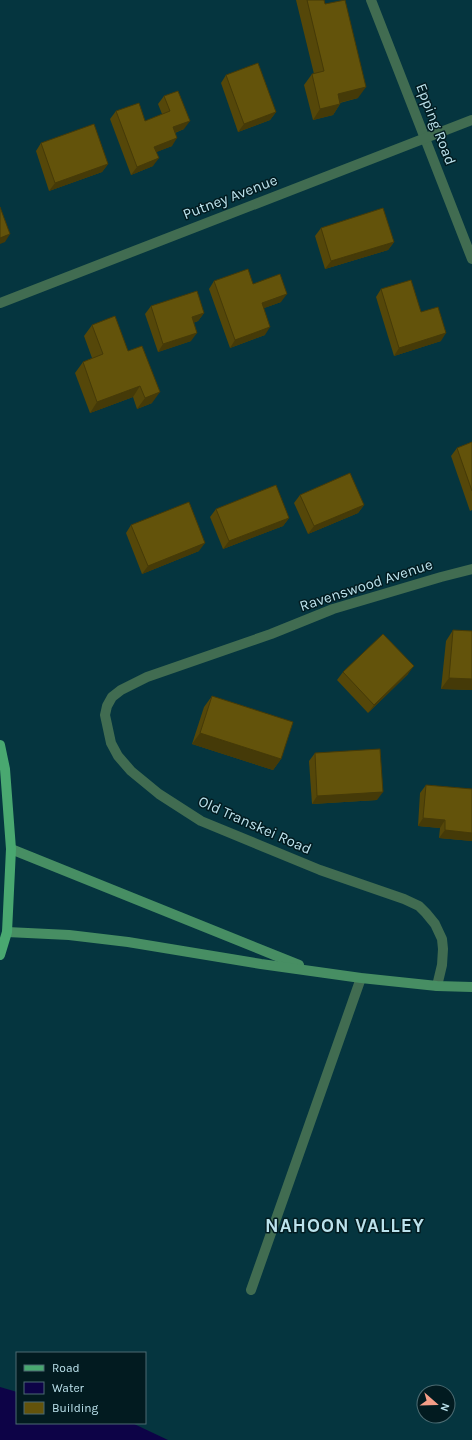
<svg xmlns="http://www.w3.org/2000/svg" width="472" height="1440" font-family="Karla,sans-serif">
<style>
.water{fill:#0d0347}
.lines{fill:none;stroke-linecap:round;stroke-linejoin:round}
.lane{stroke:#416c51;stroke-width:10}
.street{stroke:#416c51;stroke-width:10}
.secondary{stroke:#478e63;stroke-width:10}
.primary{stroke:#49a870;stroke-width:10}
.wall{fill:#554709}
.shaded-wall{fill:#453a08}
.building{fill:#63530b;stroke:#453a08}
.labels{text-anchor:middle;stroke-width:3;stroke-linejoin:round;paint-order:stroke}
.street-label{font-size:15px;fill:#bce2ec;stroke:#021b20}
.district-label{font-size:19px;font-weight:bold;letter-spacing:1px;fill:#bce2ec;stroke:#021b20}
</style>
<rect width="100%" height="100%" fill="#05353f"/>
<path class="water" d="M 0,1387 L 17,1392 L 17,1423 L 132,1423 L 168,1440 L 0,1440 Z"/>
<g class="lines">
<path class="lane" d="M 251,1290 L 361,978"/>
<g class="street">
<path d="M 371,0 L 472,259"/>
<path d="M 0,303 L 472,120"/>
<path d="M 437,986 L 442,965 L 443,949 L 442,939 L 435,924 L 426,913 L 419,906 L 404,899 L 320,870 L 201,821 L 159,794 L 131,771 L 118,756 L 111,743 L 105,715 L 107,706 L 112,697 L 121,690 L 147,677 L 271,634 L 333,609 L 441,577 L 472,569"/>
</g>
<g class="secondary">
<path d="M 11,849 L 299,965"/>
<path d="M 7,932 L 69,935 L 128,942 L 261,964 L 361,978 L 437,986 L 472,987"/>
</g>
<path class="primary" d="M 0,745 L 5,769 L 11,849 L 7,932 L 0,955"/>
</g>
<g class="wall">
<path d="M 296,0 L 324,0 L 358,98 L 340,103 L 340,104 L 333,115 L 313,120 L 304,85 L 312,74 L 314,74 Z"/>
<path d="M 226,75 L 276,112 L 270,120 L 238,132 L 221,83 Z"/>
<path d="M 164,96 L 184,129 L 175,133 L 172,146 L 156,152 L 153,166 L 131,175 L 110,119 L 116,111 L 145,121 L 162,114 L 158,104 Z"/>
<path d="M 41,143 L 108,164 L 102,172 L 49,191 L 36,151 Z"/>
<path d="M 321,228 L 394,242 L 388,250 L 325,269 L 315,236 Z"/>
<path d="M 214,281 L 253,284 L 281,302 L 264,308 L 265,335 L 230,348 L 209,289 Z"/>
<path d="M 381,289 L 421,312 L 441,341 L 394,356 L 376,297 Z"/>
<path d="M 151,306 L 204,313 L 198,321 L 193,323 L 191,341 L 158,352 L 145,314 Z"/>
<path d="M 92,325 L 128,351 L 152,403 L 137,409 L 133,397 L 90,413 L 75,373 L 83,362 L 92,358 L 84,336 Z"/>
<path d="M 472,442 L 472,510 L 470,511 L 451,456 L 457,448 Z"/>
<path d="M 300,495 L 364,505 L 358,513 L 308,534 L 294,503 Z"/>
<path d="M 216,509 L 289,518 L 283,526 L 223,549 L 210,517 Z"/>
<path d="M 131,525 L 199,551 L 142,574 L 126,533 Z"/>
<path d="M 453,630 L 472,690 L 441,689 L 446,641 Z"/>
<path d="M 343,672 L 408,674 L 368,713 L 337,680 Z"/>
<path d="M 212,696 L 281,759 L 273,770 L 192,744 L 204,707 Z"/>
<path d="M 315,753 L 377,800 L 312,804 L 309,761 Z"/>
<path d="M 426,785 L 472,789 L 472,841 L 439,838 L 440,828 L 418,826 L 420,793 Z"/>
</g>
<g class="shaded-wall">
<path d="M 366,87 L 358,98 L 330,105 L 338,94 Z"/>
<path d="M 340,104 L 333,115 L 313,120 L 320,109 Z"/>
<path d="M 276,112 L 270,120 L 238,132 L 244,124 Z"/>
<path d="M 190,121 L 184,129 L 168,135 L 173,127 Z"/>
<path d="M 177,138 L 172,146 L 149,155 L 154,147 Z"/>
<path d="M 159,158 L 153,166 L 131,175 L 137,167 Z"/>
<path d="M 108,164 L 102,172 L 49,191 L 55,183 Z"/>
<path d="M 10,234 L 5,242 L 0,244 L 0,238 Z"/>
<path d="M 394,242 L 388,250 L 325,269 L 331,261 Z"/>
<path d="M 287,294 L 281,302 L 256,311 L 262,303 Z"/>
<path d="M 204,313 L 198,321 L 186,325 L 192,317 Z"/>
<path d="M 270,327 L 265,335 L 230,348 L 235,340 Z"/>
<path d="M 197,333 L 191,341 L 158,352 L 163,344 Z"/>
<path d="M 446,333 L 441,341 L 394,356 L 399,348 Z"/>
<path d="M 140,386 L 133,397 L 90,413 L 97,402 Z"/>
<path d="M 160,392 L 152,403 L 137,409 L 145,398 Z"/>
<path d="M 364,505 L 358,513 L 308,534 L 314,526 Z"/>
<path d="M 289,518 L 283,526 L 223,549 L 229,541 Z"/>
<path d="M 205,543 L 199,551 L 142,574 L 148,566 Z"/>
<path d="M 414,666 L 408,674 L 368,713 L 374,705 Z"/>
<path d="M 449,678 L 472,679 L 472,690 L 441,689 Z"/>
<path d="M 200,733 L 281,759 L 273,770 L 192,744 Z"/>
<path d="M 383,792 L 377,800 L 312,804 L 317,796 Z"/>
<path d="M 423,818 L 445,820 L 440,828 L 418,826 Z"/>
<path d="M 445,830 L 472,833 L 472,841 L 439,838 Z"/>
</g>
<g class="building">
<path d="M 307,0 L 324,0 L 325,4 L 345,0 L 366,87 L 338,94 L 340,104 L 320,109 L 312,74 L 324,71 Z"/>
<path d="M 258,63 L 276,112 L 244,124 L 226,75 Z"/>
<path d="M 178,91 L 190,121 L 173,127 L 177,138 L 154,147 L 159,158 L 137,167 L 116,111 L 139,103 L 145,121 L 170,111 L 164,96 Z"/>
<path d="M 94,124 L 108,164 L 55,183 L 41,143 Z"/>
<path d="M 0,207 L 10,234 L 0,238 Z"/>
<path d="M 383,208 L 394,242 L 331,261 L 321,228 Z"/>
<path d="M 248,269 L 253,284 L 280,274 L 287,294 L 262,303 L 270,327 L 235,340 L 214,281 Z"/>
<path d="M 411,280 L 421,312 L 438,307 L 446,333 L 399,348 L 381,289 Z"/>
<path d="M 197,291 L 204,313 L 192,317 L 197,333 L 163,344 L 151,306 Z"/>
<path d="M 115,316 L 128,351 L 142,346 L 160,392 L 145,398 L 140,386 L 97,402 L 83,362 L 103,354 L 92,325 Z"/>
<path d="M 472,442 L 472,491 L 457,448 Z"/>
<path d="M 350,473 L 364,505 L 314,526 L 300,495 Z"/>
<path d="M 276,485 L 289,518 L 229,541 L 216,509 Z"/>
<path d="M 189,502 L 205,543 L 148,566 L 131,525 Z"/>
<path d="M 453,630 L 472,631 L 472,679 L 449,678 Z"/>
<path d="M 383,634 L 414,666 L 374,705 L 343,672 Z"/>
<path d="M 212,696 L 293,722 L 281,759 L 200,733 Z"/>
<path d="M 380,749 L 383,792 L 317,796 L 315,753 Z"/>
<path d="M 426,785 L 472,789 L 472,833 L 445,830 L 445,820 L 423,818 Z"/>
</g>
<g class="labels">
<g class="street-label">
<text transform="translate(436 124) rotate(69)" y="5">Epping Road</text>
<text transform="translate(230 197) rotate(-21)" y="5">Putney Avenue</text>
<text transform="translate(366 585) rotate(-18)" y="5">Ravenswood Avenue</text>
<text transform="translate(255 825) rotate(24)" y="5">Old Transkei Road</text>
</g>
<g class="district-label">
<text x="345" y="1232">NAHOON VALLEY</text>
</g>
</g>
<rect x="16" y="1352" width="130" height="72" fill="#021b20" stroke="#4c6b72"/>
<rect x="24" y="1365" width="20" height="6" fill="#49a870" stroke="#4c6b72"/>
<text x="52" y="1372" font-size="12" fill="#bce2ec">Road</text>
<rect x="24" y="1382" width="20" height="12" fill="#0d0347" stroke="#4c6b72"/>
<text x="52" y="1392" font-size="12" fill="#bce2ec">Water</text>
<rect x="24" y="1402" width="20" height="12" fill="#63530b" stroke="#4c6b72"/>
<text x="52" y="1412" font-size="12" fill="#bce2ec">Building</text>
<g transform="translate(436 1404) rotate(110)"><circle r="19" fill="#021b20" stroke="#4c6b72"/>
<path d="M0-3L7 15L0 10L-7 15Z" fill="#f49e88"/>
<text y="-6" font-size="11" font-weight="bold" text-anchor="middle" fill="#bce2ec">N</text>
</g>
</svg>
